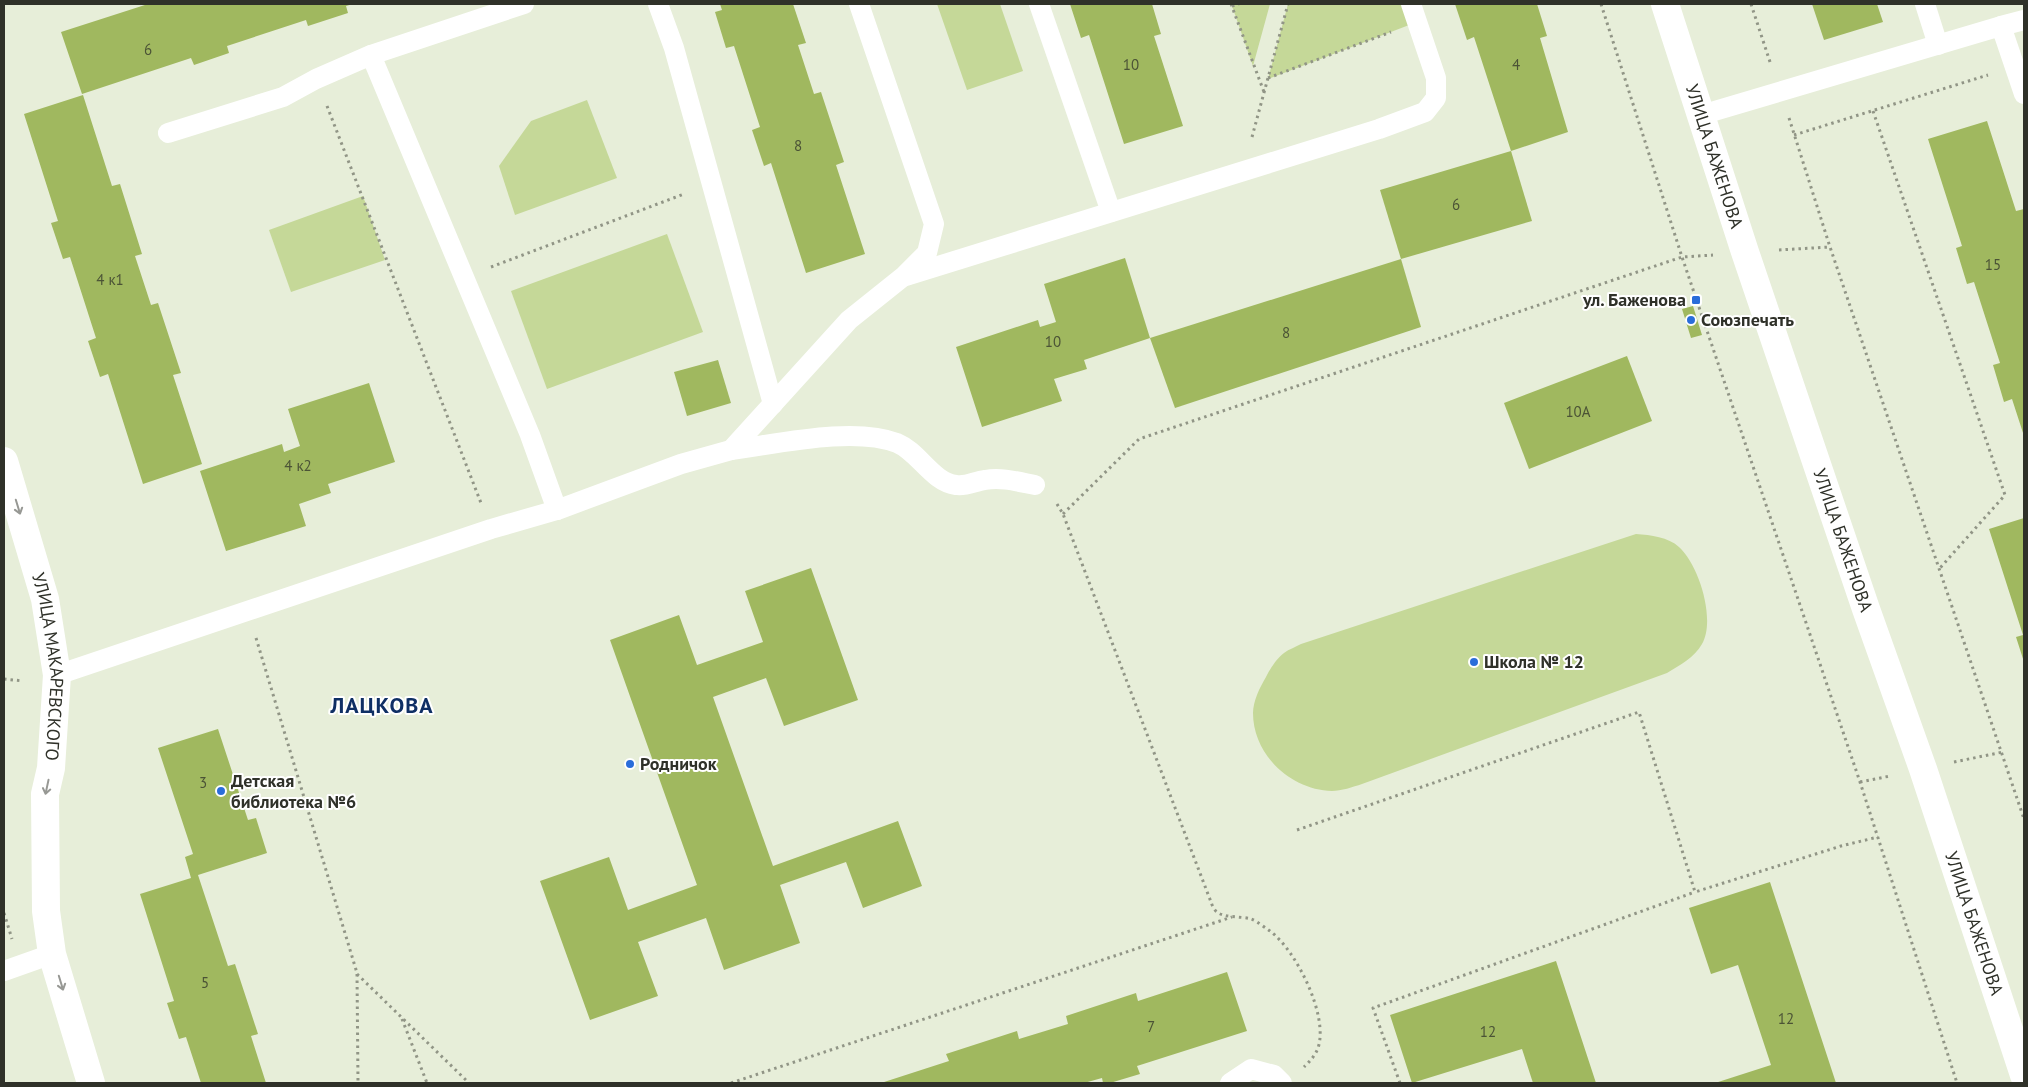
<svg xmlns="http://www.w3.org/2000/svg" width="2028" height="1087" font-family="'PT Sans',sans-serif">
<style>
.green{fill:#c5d898}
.building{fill:#a0b85f}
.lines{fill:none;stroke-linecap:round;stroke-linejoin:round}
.path{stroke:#919586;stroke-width:3;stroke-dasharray:2.5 4;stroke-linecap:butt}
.lane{stroke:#fff;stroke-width:20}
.street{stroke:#fff;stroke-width:28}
.secondary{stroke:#fff;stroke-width:28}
.oneway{stroke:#979894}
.poi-dot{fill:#2a6dda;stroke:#fff;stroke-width:2}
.labels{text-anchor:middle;stroke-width:4;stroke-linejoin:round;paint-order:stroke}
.number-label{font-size:15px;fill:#4b5336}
.street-label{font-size:18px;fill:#2f3129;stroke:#fff}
.poi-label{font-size:18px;font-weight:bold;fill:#2f3129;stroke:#fff;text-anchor:start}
.district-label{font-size:22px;font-weight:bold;letter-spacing:1px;fill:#0f2f64;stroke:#fff}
</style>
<rect width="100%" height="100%" fill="#e7eed9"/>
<g class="green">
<path d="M 937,4 L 1000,4 L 1023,71 L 967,90 Z"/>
<path d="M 1231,4 L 1270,4 L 1253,66 L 1232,6 Z"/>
<path d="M 1288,4 L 1411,4 L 1417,22 L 1268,79 Z"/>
<path d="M 587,100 L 617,178 L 515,215 L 499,166 L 531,121 Z"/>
<path d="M 363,196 L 385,260 L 291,292 L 269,230 Z"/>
<path d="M 667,234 L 703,332 L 547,389 L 511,291 Z"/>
<path d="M 1636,534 C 1651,535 1668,537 1679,547 C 1699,565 1716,620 1702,644 C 1694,658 1680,665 1667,673 L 1362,784 C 1353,787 1341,791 1332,791 C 1291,790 1253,755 1253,713 C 1253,701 1260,687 1266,677 C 1270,669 1277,658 1284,653 C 1289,649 1296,647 1301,644 Z"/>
</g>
<g class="building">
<path d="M 148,4 L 353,4 L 346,6 L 348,13 L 308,26 L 306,20 L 227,46 L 229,53 L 194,65 L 191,58 L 82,94 L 61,32 Z"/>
<path d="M 720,4 L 793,4 L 806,43 L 798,45 L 814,94 L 821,92 L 844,162 L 836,165 L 865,254 L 806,273 L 771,163 L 764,166 L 752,130 L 760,127 L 734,46 L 726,48 L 715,12 L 722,10 Z"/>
<path d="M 1070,4 L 1152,4 L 1161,34 L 1154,36 L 1183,126 L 1124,144 L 1089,35 L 1081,38 Z"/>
<path d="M 1455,4 L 1537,4 L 1547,36 L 1540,38 L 1568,132 L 1511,151 L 1474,37 L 1467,40 Z"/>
<path d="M 1812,4 L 1877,4 L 1883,22 L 1824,40 Z"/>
<path d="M 83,95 L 112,186 L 120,184 L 142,254 L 135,256 L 151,305 L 158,303 L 181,373 L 173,375 L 202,464 L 143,484 L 108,374 L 100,377 L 88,341 L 96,338 L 70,257 L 63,259 L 51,223 L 58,221 L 24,114 Z"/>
<path d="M 1987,121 L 2016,211 L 2024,209 L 2024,436 L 2012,399 L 2004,402 L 1993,365 L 2000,363 L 1974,282 L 1967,284 L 1956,248 L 1962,246 L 1928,139 Z"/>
<path d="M 1511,151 L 1532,221 L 1401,259 L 1380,190 Z"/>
<path d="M 1125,258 L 1150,338 L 1084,360 L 1087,369 L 1054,379 L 1062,401 L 982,427 L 956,347 L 1038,320 L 1040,327 L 1056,322 L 1044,284 Z"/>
<path d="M 1401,259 L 1421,327 L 1175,408 L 1150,338 Z"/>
<path d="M 1693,306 L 1702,335 L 1691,338 L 1682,309 Z"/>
<path d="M 1627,356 L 1652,421 L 1529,469 L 1504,403 Z"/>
<path d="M 718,360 L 731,403 L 687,416 L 674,372 Z"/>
<path d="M 369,383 L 395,462 L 328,484 L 331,493 L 299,504 L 306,526 L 226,551 L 200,471 L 282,444 L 284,452 L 300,446 L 288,409 Z"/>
<path d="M 2024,518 L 2024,662 L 2016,637 L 2023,635 L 1989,529 Z"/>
<path d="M 811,568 L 858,700 L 784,726 L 766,678 L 713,697 L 773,866 L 898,821 L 922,886 L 863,908 L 846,862 L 780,885 L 800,943 L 724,970 L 706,918 L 638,942 L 658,996 L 590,1020 L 540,881 L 609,857 L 628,910 L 697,885 L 610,640 L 679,615 L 697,665 L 763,642 L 745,591 Z"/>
<path d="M 218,729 L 248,820 L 256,818 L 267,853 L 198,875 L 228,966 L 235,964 L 258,1034 L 251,1036 L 266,1083 L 201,1083 L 186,1037 L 179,1039 L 167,1003 L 174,1001 L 140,894 L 191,878 L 185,857 L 193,854 L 158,748 Z"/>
<path d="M 1770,882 L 1836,1083 L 1715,1083 L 1771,1065 L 1738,965 L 1711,974 L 1689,908 Z"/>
<path d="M 1556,961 L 1596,1083 L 1533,1083 L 1522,1049 L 1412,1083 L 1390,1015 Z"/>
<path d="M 1227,972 L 1247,1031 L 1137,1066 L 1140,1074 L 1110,1083 L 1103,1083 L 1102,1078 L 1084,1083 L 881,1083 L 949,1061 L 946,1054 L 1017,1031 L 1019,1039 L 1068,1024 L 1066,1016 L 1136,993 L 1138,1001 Z"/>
</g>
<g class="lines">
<g class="path">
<path d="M 1231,4 L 1264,92"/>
<path d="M 1601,4 L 1682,257 L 1860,782 L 1957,1083"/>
<path d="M 1751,4 L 1771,65"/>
<path d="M 1232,6 L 1239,4"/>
<path d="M 1268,78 L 1391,32"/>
<path d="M 327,106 L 481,503"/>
<path d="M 1873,111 L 2005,495 L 1940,568"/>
<path d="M 1789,118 L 1830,247 L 2024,819"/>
<path d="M 1794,135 L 1988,75"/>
<path d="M 1252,137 L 1288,4"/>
<path d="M 1779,250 L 1830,247"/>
<path d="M 491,267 L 684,194"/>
<path d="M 1057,504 L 1063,514 L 1211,902 C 1212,905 1214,910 1217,912 C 1224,918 1241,916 1251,919 C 1257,921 1264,927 1270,931 C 1296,950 1329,1016 1318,1048 C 1315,1056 1310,1061 1304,1067"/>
<path d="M 1063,514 L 1139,439 L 1682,257 L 1713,255"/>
<path d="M 256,638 L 357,973 L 358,1083"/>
<path d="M 4,679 L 23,681"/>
<path d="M 1954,762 L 2003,752"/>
<path d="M 1860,782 L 1890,776"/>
<path d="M 1297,830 L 1639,712 L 1695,892 L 1841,846 L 1878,837"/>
<path d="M 4,913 L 12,939"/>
<path d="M 357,974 L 469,1083"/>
<path d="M 402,1019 L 427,1083"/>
<path d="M 731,1083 L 1232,917"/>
<path d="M 1400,1083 L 1373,1008 L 1695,892"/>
</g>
<g class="lane">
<path d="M 658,4 L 674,48 L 773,404"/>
<path d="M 1039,4 L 1111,212"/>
<path d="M 1925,4 L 1938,45"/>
<path d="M 2001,26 L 2024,20"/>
<path d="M 371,55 L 524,4"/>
<path d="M 1701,115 L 2001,26 L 2024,94"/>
<path d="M 168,133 L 283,97 L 316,79 L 371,55 L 530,435 L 557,510"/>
<path d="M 906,276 L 1379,129 L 1425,112 L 1436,98 L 1436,78 L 1411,4"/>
<path d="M 731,450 C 777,444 854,426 897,443 C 919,452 932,482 956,485 C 966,487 975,481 985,480 C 1002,477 1019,482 1035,485"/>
<path d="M 57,675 L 491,529 L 557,510 L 681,464 L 731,450 L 849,320 L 904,276 L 927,253 L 934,224 L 859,4"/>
<path d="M 4,971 L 52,954"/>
<path d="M 1230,1083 L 1251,1069 L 1274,1075 L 1282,1083"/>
</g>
<path class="street" id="s1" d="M 4,461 L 45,599 L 57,675 L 51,768 L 45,794 L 46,911 L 52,954 L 91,1083"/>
<path class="secondary" id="s2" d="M 1665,4 L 1745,252 L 1866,609 L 1923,769 L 2024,1075"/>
</g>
<defs><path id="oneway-shaft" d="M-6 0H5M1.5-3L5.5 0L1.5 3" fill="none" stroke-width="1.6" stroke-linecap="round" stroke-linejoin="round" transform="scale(1.25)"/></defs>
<g class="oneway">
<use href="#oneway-shaft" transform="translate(18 507) rotate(73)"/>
<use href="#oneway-shaft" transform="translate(47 787) rotate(102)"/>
<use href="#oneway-shaft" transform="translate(61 983) rotate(73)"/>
</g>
<g class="poi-dot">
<rect x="1691" y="295" width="10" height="10" rx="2.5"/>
<circle cx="1691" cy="320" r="5"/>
<circle cx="1474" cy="662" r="5"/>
<circle cx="630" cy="764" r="5"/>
<circle cx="221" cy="791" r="5"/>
</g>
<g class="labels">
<g class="number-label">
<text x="148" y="55">6</text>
<text x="1131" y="70">10</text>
<text x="1516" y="70">4</text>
<text x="798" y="151">8</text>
<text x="1456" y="210">6</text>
<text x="1993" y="270">15</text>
<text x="110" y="285">4 к1</text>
<text x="1286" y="338">8</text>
<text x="1053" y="347">10</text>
<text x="1578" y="417">10А</text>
<text x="298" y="471">4 к2</text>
<text x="203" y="788">3</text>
<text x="205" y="988">5</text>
<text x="1786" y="1024">12</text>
<text x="1151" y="1032">7</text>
<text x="1488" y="1037">12</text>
</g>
<g class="street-label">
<text dy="6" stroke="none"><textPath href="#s2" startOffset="160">УЛИЦА БАЖЕНОВА</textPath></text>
<text dy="6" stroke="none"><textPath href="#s2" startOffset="565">УЛИЦА БАЖЕНОВА</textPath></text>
<text dy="6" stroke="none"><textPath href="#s1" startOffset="212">УЛИЦА МАКАРЕВСКОГО</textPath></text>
<text dy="6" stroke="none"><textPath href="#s2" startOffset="970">УЛИЦА БАЖЕНОВА</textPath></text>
</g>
<g class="poi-label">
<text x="1686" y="306" text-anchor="end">ул. Баженова</text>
<text x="1701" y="326">Союзпечать</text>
<text x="1484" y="668">Школа № 12</text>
<text x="640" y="770">Родничок</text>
<text x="231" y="787">Детская<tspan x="231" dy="21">библиотека №6</tspan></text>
</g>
<g class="district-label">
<text x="382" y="713">ЛАЦКОВА</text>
</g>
</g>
<rect width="2028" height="1087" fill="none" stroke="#2f3129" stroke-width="10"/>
</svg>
